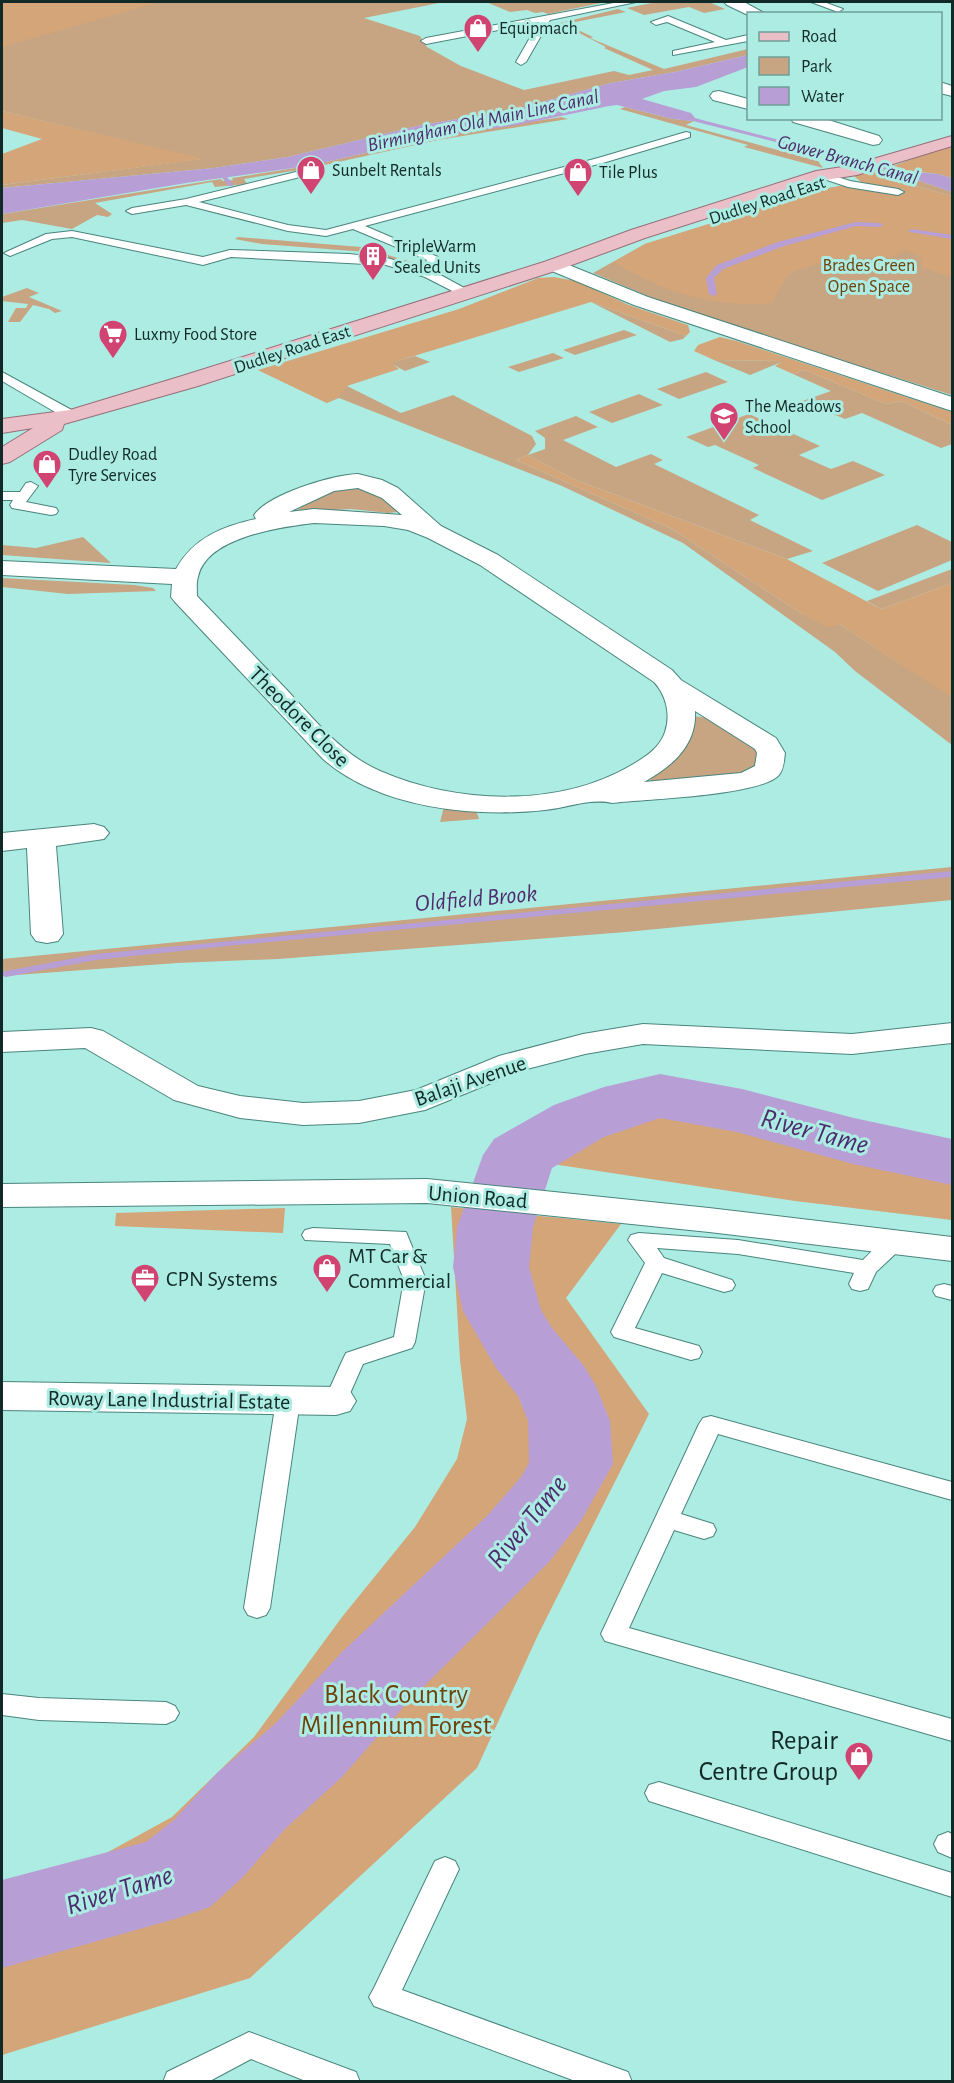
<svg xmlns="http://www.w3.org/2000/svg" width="954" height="2083" font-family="'Alegreya Sans',sans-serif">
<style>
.green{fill:#c7a482}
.forest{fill:#d4a578}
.water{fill:#b79ed5}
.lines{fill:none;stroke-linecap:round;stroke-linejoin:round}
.stream{fill:#b79ed5;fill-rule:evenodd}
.river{fill:#b79ed5;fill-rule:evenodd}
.service-casing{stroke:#49857d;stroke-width:2}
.minor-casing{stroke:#49857d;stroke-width:2}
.tertiary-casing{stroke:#49857d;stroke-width:2}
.primary-casing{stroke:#966f78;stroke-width:2}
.service{fill:#fff;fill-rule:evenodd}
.minor{fill:#fff;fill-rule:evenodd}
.tertiary{fill:#fff;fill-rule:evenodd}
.primary{fill:#ebbfc8;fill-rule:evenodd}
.labels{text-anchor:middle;stroke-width:6;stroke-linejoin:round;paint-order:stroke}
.far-poi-label{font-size:18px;fill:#112a27;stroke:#adece3;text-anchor:start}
.far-street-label{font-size:18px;fill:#112a27;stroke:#adece3}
.far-park-label{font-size:18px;fill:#6f420b;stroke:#adece3}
.far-water-label{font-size:20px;font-style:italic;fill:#4d2c6e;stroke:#adece3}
.street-label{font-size:22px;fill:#112a27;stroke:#adece3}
.poi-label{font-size:22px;fill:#112a27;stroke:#adece3;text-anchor:start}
.water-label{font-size:24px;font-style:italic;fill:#4d2c6e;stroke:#adece3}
.near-park-label{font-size:27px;fill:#6f420b;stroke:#adece3}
.near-poi-label{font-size:27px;fill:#112a27;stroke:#adece3;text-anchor:end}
.near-water-label{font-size:28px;font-style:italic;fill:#4d2c6e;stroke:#adece3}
</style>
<rect width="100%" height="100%" fill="#adece3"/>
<g class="green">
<path d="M 2,2 L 444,2 L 364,18 L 420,36 L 427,47 L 461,66 L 524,90 L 614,71 L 629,75 L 653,70 L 604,48 L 606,47 L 560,23 L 618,9 L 626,12 L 565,24 L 593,37 L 590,38 L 664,69 L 748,49 L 748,55 L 675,72 L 611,83 L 517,109 L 422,125 L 288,157 L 214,168 L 2,188 L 2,185 L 201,159 L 2,111 Z"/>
<path d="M 486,2 L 606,2 L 548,14 L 543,12 L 535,13 L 527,10 L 510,12 Z"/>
<path d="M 657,2 L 709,2 L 725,9 L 704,13 L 689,7 L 644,15 L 627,8 Z"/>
<path d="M 625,107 L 673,119 L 694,121 L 686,125 L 818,161 L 823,168 L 744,147 L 748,145 L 620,109 Z"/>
<path d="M 561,117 L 568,119 L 438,140 L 311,168 L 244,179 L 247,184 L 215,187 L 212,182 L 95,203 L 112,214 L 108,217 L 97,215 L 72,229 L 22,220 L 2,223 L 2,214 L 221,179 L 223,181 L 233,180 L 232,178 L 308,166 L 445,135 Z"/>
<path d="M 880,170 L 897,173 L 952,192 L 952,196 L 891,179 Z"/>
<path d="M 840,186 L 952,203 L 952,395 L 679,309 L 593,273 L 645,244 L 817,190 Z"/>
<path d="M 238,237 L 361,247 L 418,264 L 415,266 L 366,252 L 262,244 L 235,239 Z"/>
<path d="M 27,288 L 39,293 L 29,297 L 62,311 L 55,313 L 49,309 L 33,305 L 20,322 L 8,322 L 16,308 L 26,308 L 28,304 L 2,301 L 2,297 Z"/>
<path d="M 591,302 L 686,336 L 683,339 L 670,342 Z"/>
<path d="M 624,330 L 637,335 L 575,355 L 563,350 Z"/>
<path d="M 553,353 L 564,358 L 519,372 L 508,367 Z"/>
<path d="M 415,356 L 430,362 L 405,371 L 390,363 Z"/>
<path d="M 714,360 L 784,361 L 750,375 Z"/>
<path d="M 258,370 L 347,386 L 401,413 L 453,395 L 532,436 L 536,444 L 528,455 L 545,449 L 545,438 L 535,431 L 576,416 L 598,427 L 563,440 L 567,442 L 616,467 L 651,454 L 663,460 L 654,464 L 759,515 L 750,520 L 813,551 L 787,559 L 576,480 L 527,455 L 516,460 L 672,529 L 802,614 L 839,624 L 947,694 L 952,698 L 952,745 L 855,671 L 835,652 L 683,543 L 562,486 L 339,398 L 327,403 Z"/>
<path d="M 805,370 L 886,404 L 902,401 L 952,425 L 952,444 L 941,448 L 862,413 L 845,419 L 816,407 L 807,410 L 794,404 L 831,391 L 793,374 Z"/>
<path d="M 706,372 L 728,382 L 679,399 L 657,389 Z"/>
<path d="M 639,394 L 663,405 L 612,423 L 589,412 Z"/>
<path d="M 749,414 L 820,446 L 799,455 L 831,469 L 853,461 L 885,475 L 822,500 L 753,468 L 759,465 L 715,445 L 708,447 L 686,437 Z"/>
<path d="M 347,486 L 377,494 L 399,509 L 397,512 L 388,513 L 351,509 L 301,512 L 297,510 L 326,491 Z"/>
<path d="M 917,525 L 952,542 L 952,560 L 878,591 L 822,563 Z"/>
<path d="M 83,537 L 111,563 L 2,555 L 2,545 L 36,548 Z"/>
<path d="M 952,569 L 952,583 L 881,609 L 867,601 Z"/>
<path d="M 2,578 L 134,585 L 153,588 L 156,591 L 68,594 L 2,587 Z"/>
<path d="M 693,716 L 716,719 L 755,742 L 760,762 L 749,772 L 731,776 L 651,782 L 650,777 L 688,743 Z"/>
<path d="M 444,807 L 476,810 L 479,819 L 440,822 Z"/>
<path d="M 952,867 L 952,900 L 626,932 L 278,959 L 177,963 L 3,976 L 2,959 Z"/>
</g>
<g class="forest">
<path d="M 2,2 L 160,2 L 2,47 Z"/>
<path d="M 2,111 L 192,156 L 203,159 L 2,185 L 2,154 L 42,139 L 2,128 Z"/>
<path d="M 952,145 L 952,178 L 938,174 L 887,168 Z"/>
<path d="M 880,170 L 891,179 L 952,196 L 952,277 L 922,268 L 921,258 L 906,250 L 893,257 L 837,258 L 796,270 L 786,277 L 772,303 C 718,309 659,291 614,262 L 645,244 L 817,190 L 840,186 L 892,195 L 904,190 L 861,182 L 854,176 Z"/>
<path d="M 554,277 L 576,281 L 629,305 L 688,325 L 690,332 L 686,336 L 591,302 L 391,363 L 399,369 L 347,386 L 338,397 L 327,403 L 258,370 L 459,309 L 538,278 Z"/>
<path d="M 720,337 L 737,341 L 952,412 L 952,425 L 902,401 L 886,404 L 805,370 L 793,374 L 775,366 L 783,361 L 714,360 L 694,351 L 698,345 Z"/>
<path d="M 527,455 L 576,480 L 787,559 L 881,609 L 952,583 L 952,698 L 839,624 L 828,628 L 802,614 L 672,529 L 516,460 Z"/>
<path d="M 660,1096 L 742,1111 L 853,1141 L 952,1162 L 952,1220 L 795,1201 L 513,1158 L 579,1121 L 629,1103 Z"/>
<path d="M 451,1207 L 621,1224 L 566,1298 L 649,1414 L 538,1635 L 477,1768 L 250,1978 L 2,2055 L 2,1900 L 99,1857 L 172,1817 L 254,1737 L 342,1617 L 415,1527 L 457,1459 L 467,1419 L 460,1360 Z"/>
<path d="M 285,1208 L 283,1233 L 115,1226 L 116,1213 Z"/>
</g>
<path class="water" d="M 748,55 L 748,67 L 696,87 L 664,91 L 642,99 L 691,113 L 695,118 L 706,121 L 895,170 L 938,174 L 952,178 L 952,192 L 897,173 L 693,121 L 673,119 L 617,105 L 609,106 L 517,125 L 436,137 L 308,166 L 186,183 L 2,214 L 2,188 L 214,168 L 288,157 L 422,125 L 517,109 L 611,83 L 675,72 Z"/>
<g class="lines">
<g class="stream">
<path d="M 218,171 L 222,171 L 233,184 L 233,186 L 229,186 L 218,173 Z"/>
<path d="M 856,222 L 880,223 L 883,225 L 880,227 L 856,226 L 784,246 L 723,269 L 714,278 L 717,294 L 713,296 L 709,294 L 706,278 L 717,265 L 778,242 Z"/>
<path d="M 912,229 L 952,235 L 952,239 L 910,232 L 908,231 Z"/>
<path d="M 952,871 L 952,877 L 227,946 L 96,960 L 6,977 L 2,976 L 2,972 L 6,971 L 96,954 Z"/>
</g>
<path class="river" d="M 660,1074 L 742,1089 L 854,1118 L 952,1139 L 952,1185 L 853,1164 L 737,1132 L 660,1118 L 604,1137 L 552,1168 L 533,1227 L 529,1267 L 541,1310 L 552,1328 L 584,1366 L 596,1386 L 610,1421 L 613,1464 L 581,1521 L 549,1562 L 406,1704 L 342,1777 L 285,1829 L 242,1878 L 210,1907 L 175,1919 L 2,1968 L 2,1880 L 146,1842 L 174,1820 L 217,1773 L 276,1723 L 342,1652 L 487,1516 L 521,1477 L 529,1463 L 528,1421 L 518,1396 L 496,1368 L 463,1311 L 453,1267 L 457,1227 L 483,1155 L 494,1139 L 554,1105 L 604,1087 Z"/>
<g class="service-casing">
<g id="service">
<path d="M 619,2 L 636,2 L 550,20 L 526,62 L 521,65 L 516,62 L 539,22 L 426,44 L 421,41 L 426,38 Z"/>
<path d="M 811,2 L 824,2 L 843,9 L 838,12 Z"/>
<path d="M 668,16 L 726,40 L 748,35 L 748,41 L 673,55 L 673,51 L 715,42 L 667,22 L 656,25 L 651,22 Z"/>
<path d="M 686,132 L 690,133 L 690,137 L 606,162 L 365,226 L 438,257 L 440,259 L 435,266 L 435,272 L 468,290 L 470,293 L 464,297 L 425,277 L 386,265 L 231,257 L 203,265 L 72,237 L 52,239 L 10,256 L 4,253 L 46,234 L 72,231 L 203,257 L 230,250 L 349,254 L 387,258 L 423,269 L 427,260 L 353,229 L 326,236 L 288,231 L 186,205 L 132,214 L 126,211 L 132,208 L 186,199 L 300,171 L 305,174 L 304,176 L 199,202 L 288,225 L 326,230 L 598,158 Z"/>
<path d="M 822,172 L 850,181 L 898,189 L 904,192 L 898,195 L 848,187 L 818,177 L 818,173 Z"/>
<path d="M 2,372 L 77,413 L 79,416 L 72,420 L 67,419 L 2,381 Z"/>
<path d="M 31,482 L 38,486 L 26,502 L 56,508 L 58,511 L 56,514 L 51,515 L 12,508 L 10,505 L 13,500 L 2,500 L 2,492 L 20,492 L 26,483 Z"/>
<path d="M 313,1228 L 406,1232 L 426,1280 L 415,1342 L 412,1348 L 363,1364 L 344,1407 L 336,1409 L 328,1407 L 324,1401 L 343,1359 L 346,1353 L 394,1337 L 404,1280 L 390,1244 L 305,1240 L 302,1235 L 305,1230 Z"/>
<path d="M 639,1233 L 738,1240 L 863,1260 C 875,1249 887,1232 905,1237 L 908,1242 L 876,1272 L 868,1289 L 860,1291 L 852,1289 L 849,1284 L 854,1273 L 738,1254 L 657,1248 L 664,1258 L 732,1280 L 735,1285 L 732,1290 L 724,1292 L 662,1273 L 635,1328 L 699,1346 L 702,1352 L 699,1358 L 691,1360 L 614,1337 L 611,1332 L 645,1263 L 628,1240 L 631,1235 Z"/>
<path d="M 944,1284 L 952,1286 L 952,1300 L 936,1296 L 933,1291 L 936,1286 Z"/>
<path d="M 288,1393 L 296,1395 L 300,1401 L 270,1608 L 266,1615 L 257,1618 L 248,1615 L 244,1608 L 276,1401 L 280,1395 Z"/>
<path d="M 711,1416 L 952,1482 L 952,1500 L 718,1434 L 681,1514 L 713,1524 L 716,1530 L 713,1536 L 704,1539 L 674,1530 L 629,1628 L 952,1719 L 952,1741 L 605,1641 L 601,1634 L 699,1424 L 703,1418 Z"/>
<path d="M 2,1694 L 39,1698 L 166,1702 L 175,1706 L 179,1713 L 175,1720 L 166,1724 L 39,1720 L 2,1715 Z"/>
<path d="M 659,1782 L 952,1873 L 952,1897 L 649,1801 L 645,1793 L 649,1785 Z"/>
<path d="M 948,1832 L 952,1834 L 952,1858 L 938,1852 L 934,1844 L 938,1836 Z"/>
<path d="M 445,1857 L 455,1861 L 459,1869 L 402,1990 L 628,2072 L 632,2082 L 578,2082 L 374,2006 L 369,1997 L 374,1988 L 435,1861 Z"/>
<path d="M 249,2032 L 356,2072 L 360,2082 L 308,2082 L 251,2059 L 208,2082 L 163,2082 L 167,2072 Z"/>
</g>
</g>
<g class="minor-casing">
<g id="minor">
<path d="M 719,91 L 748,99 L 748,109 L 713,100 L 710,96 L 713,92 Z"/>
<path d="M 791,118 L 822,118 L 879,136 L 882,140 L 879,144 L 873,145 L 793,122 Z"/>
<path d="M 554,259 L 648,297 L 952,397 L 952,411 L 634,305 L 547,269 L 544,265 L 547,261 Z"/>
<path d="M 358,474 L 382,480 L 398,488 L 441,526 L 498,555 L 672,670 L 681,680 L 776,738 L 785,753 C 784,760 784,769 779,775 C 760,796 644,799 612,803 C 591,798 567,808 545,810 C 473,818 379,808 323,759 L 175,602 L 171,597 L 172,584 L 2,575 L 2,561 L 176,569 C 193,538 223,526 256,519 L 254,515 C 269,494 332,475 358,474 ZM 358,488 L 382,498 L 402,515 L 314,509 L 289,512 L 334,491 ZM 314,523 L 384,526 L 408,530 L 428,538 L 480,565 L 654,682 C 666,695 671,714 665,732 C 660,748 644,758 630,766 C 557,808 456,804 380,771 C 341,754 313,718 285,688 C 255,657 226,626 197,596 C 197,590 196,583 198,577 C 206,537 281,527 314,523 ZM 695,711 L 755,749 L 757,753 L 755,766 L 741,773 L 644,782 C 671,767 697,746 695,711 Z"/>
<path d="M 94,824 L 104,827 L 109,833 L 104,839 L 56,846 L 63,934 L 58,941 L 47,943 L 36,941 L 31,934 L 27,848 L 2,851 L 2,833 Z"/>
<path d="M 952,1023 L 952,1043 L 852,1054 L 643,1044 L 585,1054 L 523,1070 L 425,1110 L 359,1123 L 303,1125 L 240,1118 L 174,1100 L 85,1048 L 2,1052 L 2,1032 L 91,1028 L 103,1031 L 198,1086 L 240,1096 L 303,1103 L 359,1101 L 416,1090 L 499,1056 L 583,1034 L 643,1024 L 852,1034 Z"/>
<path d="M 427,1179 L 709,1208 L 952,1237 L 952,1261 L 709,1232 L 427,1203 L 2,1207 L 2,1184 Z"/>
<path d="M 2,1382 L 336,1387 L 350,1391 L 356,1401 L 350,1411 L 336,1415 L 2,1410 Z"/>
</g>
</g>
<g class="tertiary-casing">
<g id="tertiary">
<path d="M 724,2 L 744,2 L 766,14 L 748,15 L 727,5 Z"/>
<path d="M 940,82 L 952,86 L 952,96 L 940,93 Z"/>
</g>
</g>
<g class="primary-casing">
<path id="primary" d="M 952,136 L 952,146 L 857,175 L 825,180 L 645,238 L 561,269 L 198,386 L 64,424 L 62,430 L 10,462 L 2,464 L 2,447 L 33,428 L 2,433 L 2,419 L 70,410 L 182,376 L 547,261 L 631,230 L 816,171 L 849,166 Z"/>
</g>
<use href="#service" class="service"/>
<use href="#minor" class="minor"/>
<use href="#tertiary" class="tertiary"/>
<use href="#primary" class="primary"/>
</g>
<defs>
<g id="shop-pin" transform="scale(1.5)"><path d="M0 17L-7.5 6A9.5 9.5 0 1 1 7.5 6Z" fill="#d14471" stroke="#adece3"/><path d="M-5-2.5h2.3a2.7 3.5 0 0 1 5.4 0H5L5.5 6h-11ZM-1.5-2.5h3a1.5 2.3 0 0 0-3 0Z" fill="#fff"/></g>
<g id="building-pin" transform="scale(1.5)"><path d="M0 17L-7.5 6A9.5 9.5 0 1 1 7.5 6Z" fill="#d14471" stroke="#adece3"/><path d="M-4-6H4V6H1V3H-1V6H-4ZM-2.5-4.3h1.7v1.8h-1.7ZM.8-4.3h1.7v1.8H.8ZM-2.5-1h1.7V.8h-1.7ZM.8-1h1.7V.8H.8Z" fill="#fff"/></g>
<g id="supermarket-pin" transform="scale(1.5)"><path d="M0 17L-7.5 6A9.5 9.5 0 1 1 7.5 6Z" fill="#d14471" stroke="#adece3"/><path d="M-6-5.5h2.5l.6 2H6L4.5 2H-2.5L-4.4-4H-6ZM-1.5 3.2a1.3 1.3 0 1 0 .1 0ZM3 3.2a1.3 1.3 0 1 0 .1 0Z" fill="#fff"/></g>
<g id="school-pin" transform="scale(1.5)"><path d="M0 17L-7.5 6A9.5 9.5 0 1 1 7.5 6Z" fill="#d14471" stroke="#adece3"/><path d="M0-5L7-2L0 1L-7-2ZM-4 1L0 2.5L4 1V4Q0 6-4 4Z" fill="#fff"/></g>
<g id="office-pin" transform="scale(1.5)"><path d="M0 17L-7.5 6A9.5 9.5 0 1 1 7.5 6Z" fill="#d14471" stroke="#adece3"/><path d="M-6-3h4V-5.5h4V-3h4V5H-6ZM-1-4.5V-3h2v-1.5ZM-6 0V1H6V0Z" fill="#fff"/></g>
</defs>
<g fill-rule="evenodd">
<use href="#shop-pin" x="478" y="28"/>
<use href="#shop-pin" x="311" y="170"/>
<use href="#shop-pin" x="578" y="172"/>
<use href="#building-pin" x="373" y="256"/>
<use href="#supermarket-pin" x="113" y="334"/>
<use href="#school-pin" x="724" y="416"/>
<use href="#shop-pin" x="47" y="464"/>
<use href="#shop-pin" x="327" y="1268"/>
<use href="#office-pin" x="145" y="1278"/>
<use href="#shop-pin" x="859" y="1756"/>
</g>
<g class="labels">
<g class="far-poi-label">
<text x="499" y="34">Equipmach</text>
<text x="332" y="176">Sunbelt Rentals</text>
<text x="599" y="178">Tile Plus</text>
<text x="394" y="252">TripleWarm<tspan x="394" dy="21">Sealed Units</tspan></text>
<text x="134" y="340">Luxmy Food Store</text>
<text x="745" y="412">The Meadows<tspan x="745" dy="21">School</tspan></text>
<text x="68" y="460">Dudley Road<tspan x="68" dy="21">Tyre Services</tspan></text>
</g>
<g class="far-street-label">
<text transform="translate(767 200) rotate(-18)" y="6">Dudley Road East</text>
<text transform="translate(292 349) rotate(-18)" y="6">Dudley Road East</text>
</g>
<g class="far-park-label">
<text x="869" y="271">Brades Green<tspan x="869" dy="21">Open Space</tspan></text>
</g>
<g class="far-water-label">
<text transform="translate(483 120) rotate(-12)" y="7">Birmingham Old Main Line Canal</text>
<text transform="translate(848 159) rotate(15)" y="7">Gower Branch Canal</text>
</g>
<g class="street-label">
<text transform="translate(300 716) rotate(45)" y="8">Theodore Close</text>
<text transform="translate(470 1080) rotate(-19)" y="8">Balaji Avenue</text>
<text transform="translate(478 1196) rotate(5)" y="8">Union Road</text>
<text transform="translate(169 1399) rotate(1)" y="8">Roway Lane Industrial Estate</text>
</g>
<g class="poi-label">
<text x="348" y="1263">MT Car &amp;<tspan x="348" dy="25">Commercial</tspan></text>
<text x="166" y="1286">CPN Systems</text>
</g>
<g class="water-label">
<text transform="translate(476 898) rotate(-5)" y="8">Oldfield Brook</text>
</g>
<g class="near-park-label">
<text x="396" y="1703">Black Country<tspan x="396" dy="31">Millennium Forest</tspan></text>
</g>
<g class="near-poi-label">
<text x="838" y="1749">Repair<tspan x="838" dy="31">Centre Group</tspan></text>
</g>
<g class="near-water-label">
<text transform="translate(815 1130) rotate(15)" y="10">River Tame</text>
<text transform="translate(526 1521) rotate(-51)" y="10">River Tame</text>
<text transform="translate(119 1889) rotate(-17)" y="10">River Tame</text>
</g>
</g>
<rect width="954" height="2083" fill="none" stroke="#112a27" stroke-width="6"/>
<rect x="747" y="12" width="195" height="108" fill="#adece3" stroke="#6f9e98" stroke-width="1.5"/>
<rect x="759" y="32" width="30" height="9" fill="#ebbfc8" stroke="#6f9e98" stroke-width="1.5"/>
<text x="801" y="42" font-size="18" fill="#112a27">Road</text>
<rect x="759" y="57" width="30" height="18" fill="#c7a482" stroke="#6f9e98" stroke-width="1.5"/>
<text x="801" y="72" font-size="18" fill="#112a27">Park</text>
<rect x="759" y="87" width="30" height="18" fill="#b79ed5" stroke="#6f9e98" stroke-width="1.5"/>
<text x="801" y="102" font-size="18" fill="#112a27">Water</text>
</svg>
